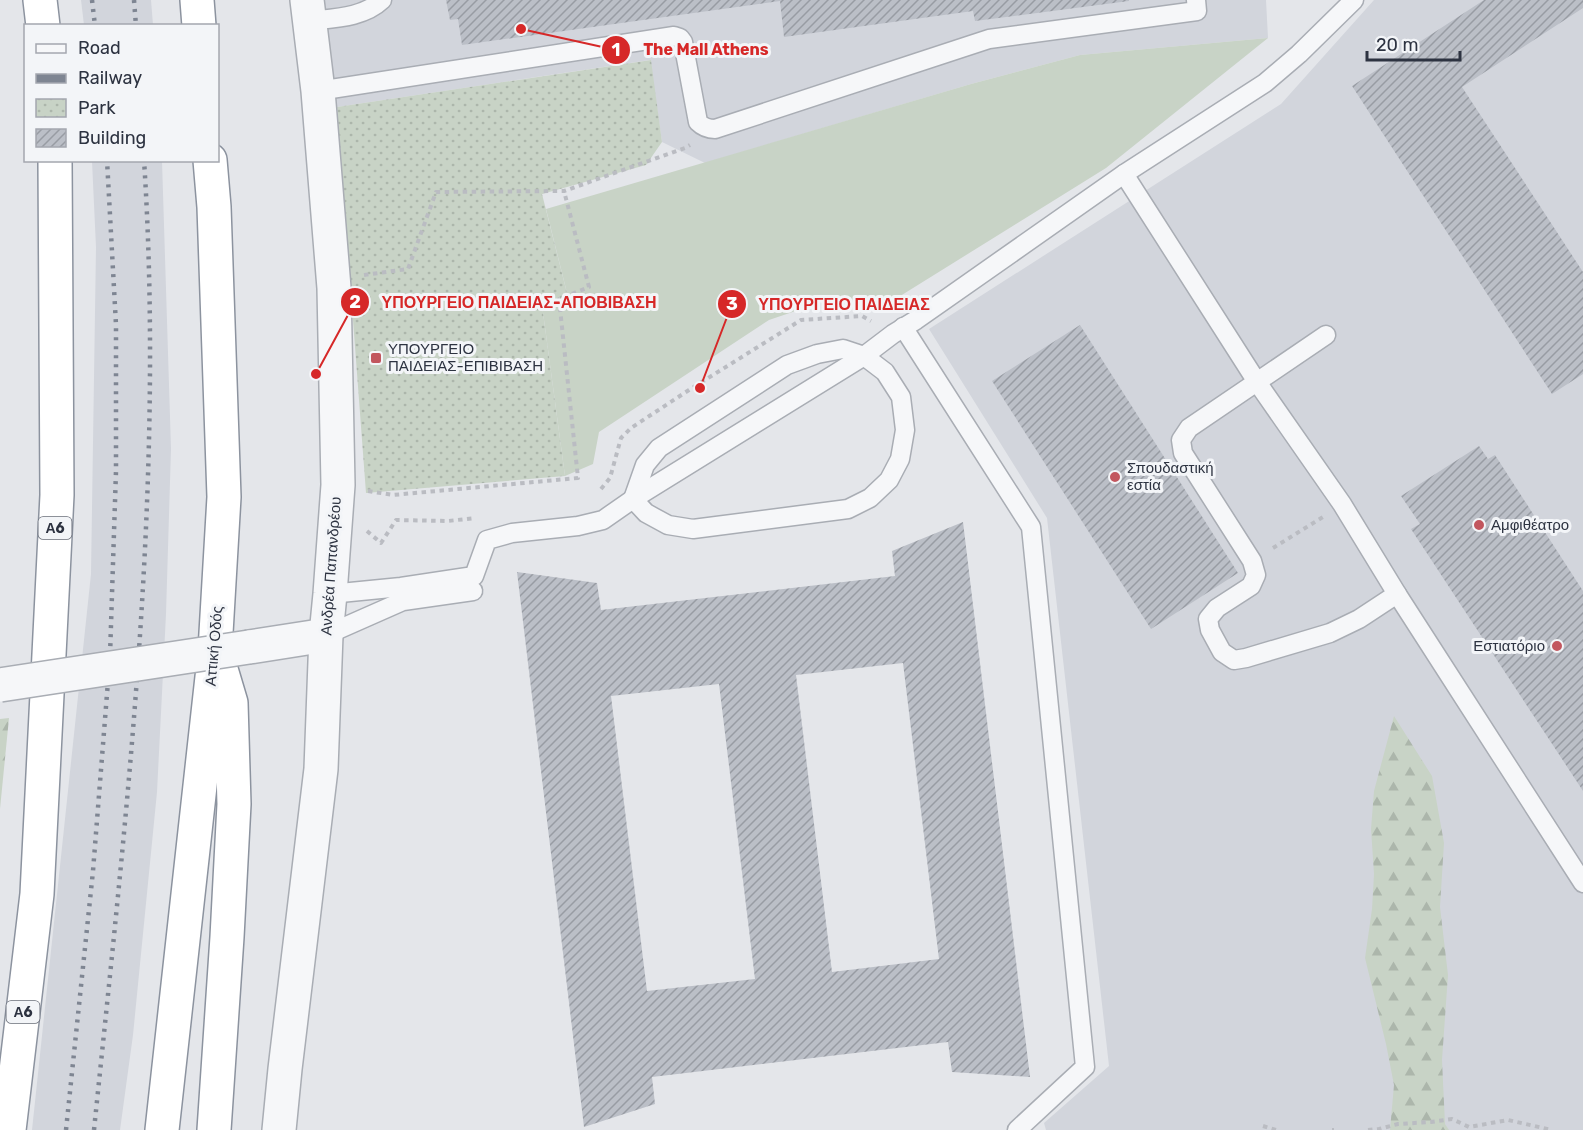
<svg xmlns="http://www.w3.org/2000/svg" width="1583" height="1130" font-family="Rubik,sans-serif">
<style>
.built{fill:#d2d5dc}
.green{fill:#c8d3c6}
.forest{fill:url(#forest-firs)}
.park{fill:url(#park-dots)}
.building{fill:url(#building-hatch);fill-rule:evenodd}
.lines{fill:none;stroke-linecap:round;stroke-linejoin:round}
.service-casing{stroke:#a9adb4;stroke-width:21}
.minor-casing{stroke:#a9adb4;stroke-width:36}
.tertiary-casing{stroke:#a9adb4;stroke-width:36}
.motorway-casing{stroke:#8c939f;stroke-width:36}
.path{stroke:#babcc2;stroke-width:4;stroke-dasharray:4.5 4.5;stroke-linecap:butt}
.service{stroke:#f6f7f9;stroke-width:18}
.minor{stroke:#f6f7f9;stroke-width:33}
.tertiary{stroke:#f6f7f9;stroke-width:33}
.motorway{stroke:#fff;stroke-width:33}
.rail{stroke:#7e8592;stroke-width:4.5;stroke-dasharray:3 6;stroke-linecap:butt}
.tertiary-bridge-casing{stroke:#a9adb4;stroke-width:36;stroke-linecap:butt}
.tertiary-bridge{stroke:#f6f7f9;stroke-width:33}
.poi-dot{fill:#c2565e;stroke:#f3f5f8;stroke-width:2}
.labels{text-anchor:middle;stroke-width:6;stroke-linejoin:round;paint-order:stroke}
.shield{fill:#f3f5f8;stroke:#686d78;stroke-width:1.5}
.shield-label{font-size:14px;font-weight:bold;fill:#2d3341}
.poi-label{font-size:15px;fill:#2d3341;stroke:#f3f5f8;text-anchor:start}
.street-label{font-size:15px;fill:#2d3341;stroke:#f3f5f8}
.leader{fill:none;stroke:#d62828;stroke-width:2}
.callout-dot{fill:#d62828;stroke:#f3f5f8;stroke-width:2}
.mark-label{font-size:18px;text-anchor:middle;font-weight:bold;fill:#fff}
.callout-label{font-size:16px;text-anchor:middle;font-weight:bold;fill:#d62828;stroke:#f3f5f8;stroke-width:6;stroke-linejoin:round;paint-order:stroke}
</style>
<defs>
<pattern id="forest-firs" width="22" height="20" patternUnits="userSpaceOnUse" patternTransform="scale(1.5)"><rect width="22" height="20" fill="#c8d3c6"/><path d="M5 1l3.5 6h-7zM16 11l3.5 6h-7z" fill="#acb6ab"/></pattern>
<pattern id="park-dots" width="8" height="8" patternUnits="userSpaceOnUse" patternTransform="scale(1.5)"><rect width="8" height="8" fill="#c8d3c6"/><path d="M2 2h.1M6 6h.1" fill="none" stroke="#acb6ab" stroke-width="1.8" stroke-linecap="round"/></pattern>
<pattern id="building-hatch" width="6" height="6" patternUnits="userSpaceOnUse" patternTransform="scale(1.5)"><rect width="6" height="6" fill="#bbbfc7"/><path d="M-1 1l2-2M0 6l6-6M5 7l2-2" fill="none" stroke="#989ca3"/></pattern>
</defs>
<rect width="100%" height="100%" fill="#e4e6ea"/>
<g class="built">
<path d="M 81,0 L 151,0 L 153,25 L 84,25 Z"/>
<path d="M 320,0 L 1266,0 L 1268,38 L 1080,55 L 971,84 L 705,163 L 662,142 L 650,60 L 337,107 Z"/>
<path d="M 1374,0 L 1583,0 L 1583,1130 L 1046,1130 L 1044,1123 L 1109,1066 L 1047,518 L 929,329 L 1281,104 Z"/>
<path d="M 92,161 L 162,161 L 171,449 L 166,614 L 157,792 L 133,1035 L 120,1130 L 32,1130 L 91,574 L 96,247 Z"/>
</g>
<path class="green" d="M 1268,38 L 1106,168 L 897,298 L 873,306 L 825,301 L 769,320 L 599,432 L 593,464 L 565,476 L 542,305 L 568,297 L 546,209 L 971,84 L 1080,55 Z"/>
<g class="forest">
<path d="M 1394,716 L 1432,776 L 1444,843 L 1440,907 L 1448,975 L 1442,1060 L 1445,1124 L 1449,1130 L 1390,1130 L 1394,1085 L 1386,1044 L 1365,958 L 1372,909 L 1374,874 L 1371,829 L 1374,791 Z"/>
<path d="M 9,718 L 0,809 L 0,719 Z"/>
</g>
<path class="park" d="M 651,60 L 662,142 L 646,165 L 542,194 L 568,297 L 542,305 L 565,476 L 366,493 L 337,107 Z"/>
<g class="building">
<path d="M 446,0 L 1129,0 L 1129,1 L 975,21 L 973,11 L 784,37 L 780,1 L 462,45 L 458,19 L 450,20 Z"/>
<path d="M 1484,0 L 1583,0 L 1583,8 L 1462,87 L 1583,272 L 1583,374 L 1552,394 L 1352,86 Z"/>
<path d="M 1080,325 L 1238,573 L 1151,629 L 992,381 Z"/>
<path d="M 1479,446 L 1488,459 L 1495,455 L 1583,591 L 1583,791 L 1411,529 L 1420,524 L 1401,496 Z"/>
<path d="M 963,522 L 1030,1077 L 952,1072 L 948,1042 L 652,1077 L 655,1104 L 584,1127 L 517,572 L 597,583 L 601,610 L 895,576 L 892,551 ZM 903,663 L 939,959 L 832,972 L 796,675 ZM 719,684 L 755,979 L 647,991 L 611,696 Z"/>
</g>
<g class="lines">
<g class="service-casing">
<g id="service">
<path d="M 309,21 C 334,18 363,18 382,0"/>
<path d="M 318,91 L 674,36 L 680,38 L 683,42 L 698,122 C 703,127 707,129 715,129 L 989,39 L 1197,11 L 1196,0"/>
<path d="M 1124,174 L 1257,382 L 1342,504 L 1397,594 L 1583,883"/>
<path d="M 903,327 L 1031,527 L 1085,1067 L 1017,1130"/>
<path d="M 1326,335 L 1189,428 L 1181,440 L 1183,453 L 1252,561 L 1256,575 L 1251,586 L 1217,608 L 1208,619 L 1210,630 L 1222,652 L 1234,660 L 1246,658 L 1330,633 L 1359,619 L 1397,594"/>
<path d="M 843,349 L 864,356 L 885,372 L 901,397 L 905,430 L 900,459 L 889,480 L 870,498 L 848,509 L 693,529 L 668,525 L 646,513 L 633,499 L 645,465 L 659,448 L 787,365 L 817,354 Z"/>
<path d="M 330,594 L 401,587 L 474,576 L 487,540 L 512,533 L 578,526 L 603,520 L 633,499 L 864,356 L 893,334 L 916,320 L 1124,174 L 1265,83 L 1299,54 L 1354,0"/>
<path d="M 326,635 L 403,601 L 473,591"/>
</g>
</g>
<g class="minor-casing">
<path id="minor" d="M 279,1130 L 285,1069 L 321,769 L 326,635"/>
</g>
<g class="tertiary-casing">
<path id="tertiary" d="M 249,647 L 326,635 L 330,594 L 338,485 L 334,288 L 318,91 L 307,0"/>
</g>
<g class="motorway-casing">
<g id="motorway">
<path d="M 40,0 L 43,26"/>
<path d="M 197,0 L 199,26"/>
<path d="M 9,1130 L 37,894 L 57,495 L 55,160"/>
<path d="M 162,1130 L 215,650 L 224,497 L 214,207 L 210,160"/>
<path d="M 214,1130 L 227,937 L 234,804 L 231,703 L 220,666"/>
</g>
</g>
<g class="path">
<path d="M 364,275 L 408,269 L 436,192 L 564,191 L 685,148 L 690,145"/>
<path d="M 601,489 L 610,478 L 621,438 L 631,428 L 689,390 L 801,320 L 862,316 L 871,321"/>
<path d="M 368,491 L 393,495 L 578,478 L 559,299 L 589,287 L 564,191"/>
<path d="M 367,531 L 381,543 L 396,520 L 448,521 L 475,518"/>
<path d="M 1273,548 L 1323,517"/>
<path d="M 1263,1126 L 1276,1130"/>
<path d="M 1332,1130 L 1334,1130"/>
<path d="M 1368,1130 L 1379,1129 L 1398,1124 L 1431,1122 L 1452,1119 L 1469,1127 L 1508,1120 L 1552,1130"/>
</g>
<use href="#service" class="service"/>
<use href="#minor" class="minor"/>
<use href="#tertiary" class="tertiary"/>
<use href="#motorway" class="motorway"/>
<g class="rail">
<path d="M 92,0 L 95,26"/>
<path d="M 134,0 L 136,26"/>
<path d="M 66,1130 L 93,871 L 110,656 L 116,471 L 116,325 L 107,160"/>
<path d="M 94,1130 C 127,809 165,484 144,160"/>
</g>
<g class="tertiary-bridge-casing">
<path id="tertiary-bridge" d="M 0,685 L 249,647"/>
</g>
<use href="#tertiary-bridge" class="tertiary-bridge"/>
</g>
<g class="poi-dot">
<rect x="370" y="352" width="12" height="12" rx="3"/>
<circle cx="1115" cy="477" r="6"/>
<circle cx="1479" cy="525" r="6"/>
<circle cx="1557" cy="646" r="6"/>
</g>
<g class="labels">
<g class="shield">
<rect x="38.5" y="517" width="33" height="22" rx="4.5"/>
<rect x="6.5" y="1001" width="33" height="22" rx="4.5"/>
</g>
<g class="shield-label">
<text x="55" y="533">Α6</text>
<text x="23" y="1017">Α6</text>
</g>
<g class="poi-label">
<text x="388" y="354">ΥΠΟΥΡΓΕΙΟ<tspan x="388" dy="17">ΠΑΙΔΕΙΑΣ-ΕΠΙΒΙΒΑΣΗ</tspan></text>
<text x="1127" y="473">Σπουδαστική<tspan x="1127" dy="17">εστία</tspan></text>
<text x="1491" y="530">Αμφιθέατρο</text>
<text x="1545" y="651" text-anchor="end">Εστιατόριο</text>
</g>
<g class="street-label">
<text transform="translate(331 566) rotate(-86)" y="5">Ανδρέα Παπανδρέου</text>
<text transform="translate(214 646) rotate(-85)" y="5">Αττική Οδός</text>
</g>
</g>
<path class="leader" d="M521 29L616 50M316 374L355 302M700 388L732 304"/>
<g class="callout-dot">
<circle cx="521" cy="29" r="6"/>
<circle cx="316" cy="374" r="6"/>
<circle cx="700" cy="388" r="6"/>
<circle cx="616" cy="50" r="15"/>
<circle cx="355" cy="302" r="15"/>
<circle cx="732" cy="304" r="15"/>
</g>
<g class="mark-label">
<text x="616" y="56">1</text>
<text x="355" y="308">2</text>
<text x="732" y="310">3</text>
</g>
<g class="callout-label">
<text x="706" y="55">The Mall Athens</text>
<text x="519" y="308">ΥΠΟΥΡΓΕΙΟ ΠΑΙΔΕΙΑΣ-ΑΠΟΒΙΒΑΣΗ</text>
<text x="844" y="310">ΥΠΟΥΡΓΕΙΟ ΠΑΙΔΕΙΑΣ</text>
</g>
<rect x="24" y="24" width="195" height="138" fill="#f3f5f8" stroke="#a4a7af" stroke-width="1.5"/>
<rect x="36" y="44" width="30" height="9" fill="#f6f7f9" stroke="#a4a7af" stroke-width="1.5"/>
<text x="78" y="54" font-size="18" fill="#2d3341">Road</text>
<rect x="36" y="74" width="30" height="9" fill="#7e8592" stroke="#a4a7af" stroke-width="1.5"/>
<text x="78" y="84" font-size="18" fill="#2d3341">Railway</text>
<rect x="36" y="99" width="30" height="18" fill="url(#park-dots)" stroke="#a4a7af" stroke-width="1.5"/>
<text x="78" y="114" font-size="18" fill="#2d3341">Park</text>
<rect x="36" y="129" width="30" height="18" fill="url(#building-hatch)" stroke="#a4a7af" stroke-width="1.5"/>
<text x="78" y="144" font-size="18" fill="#2d3341">Building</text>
<path d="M1367 51v9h93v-9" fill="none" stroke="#2d3341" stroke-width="3"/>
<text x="1376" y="51" font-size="18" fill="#2d3341" stroke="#f3f5f8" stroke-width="4.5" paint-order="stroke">20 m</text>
</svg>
